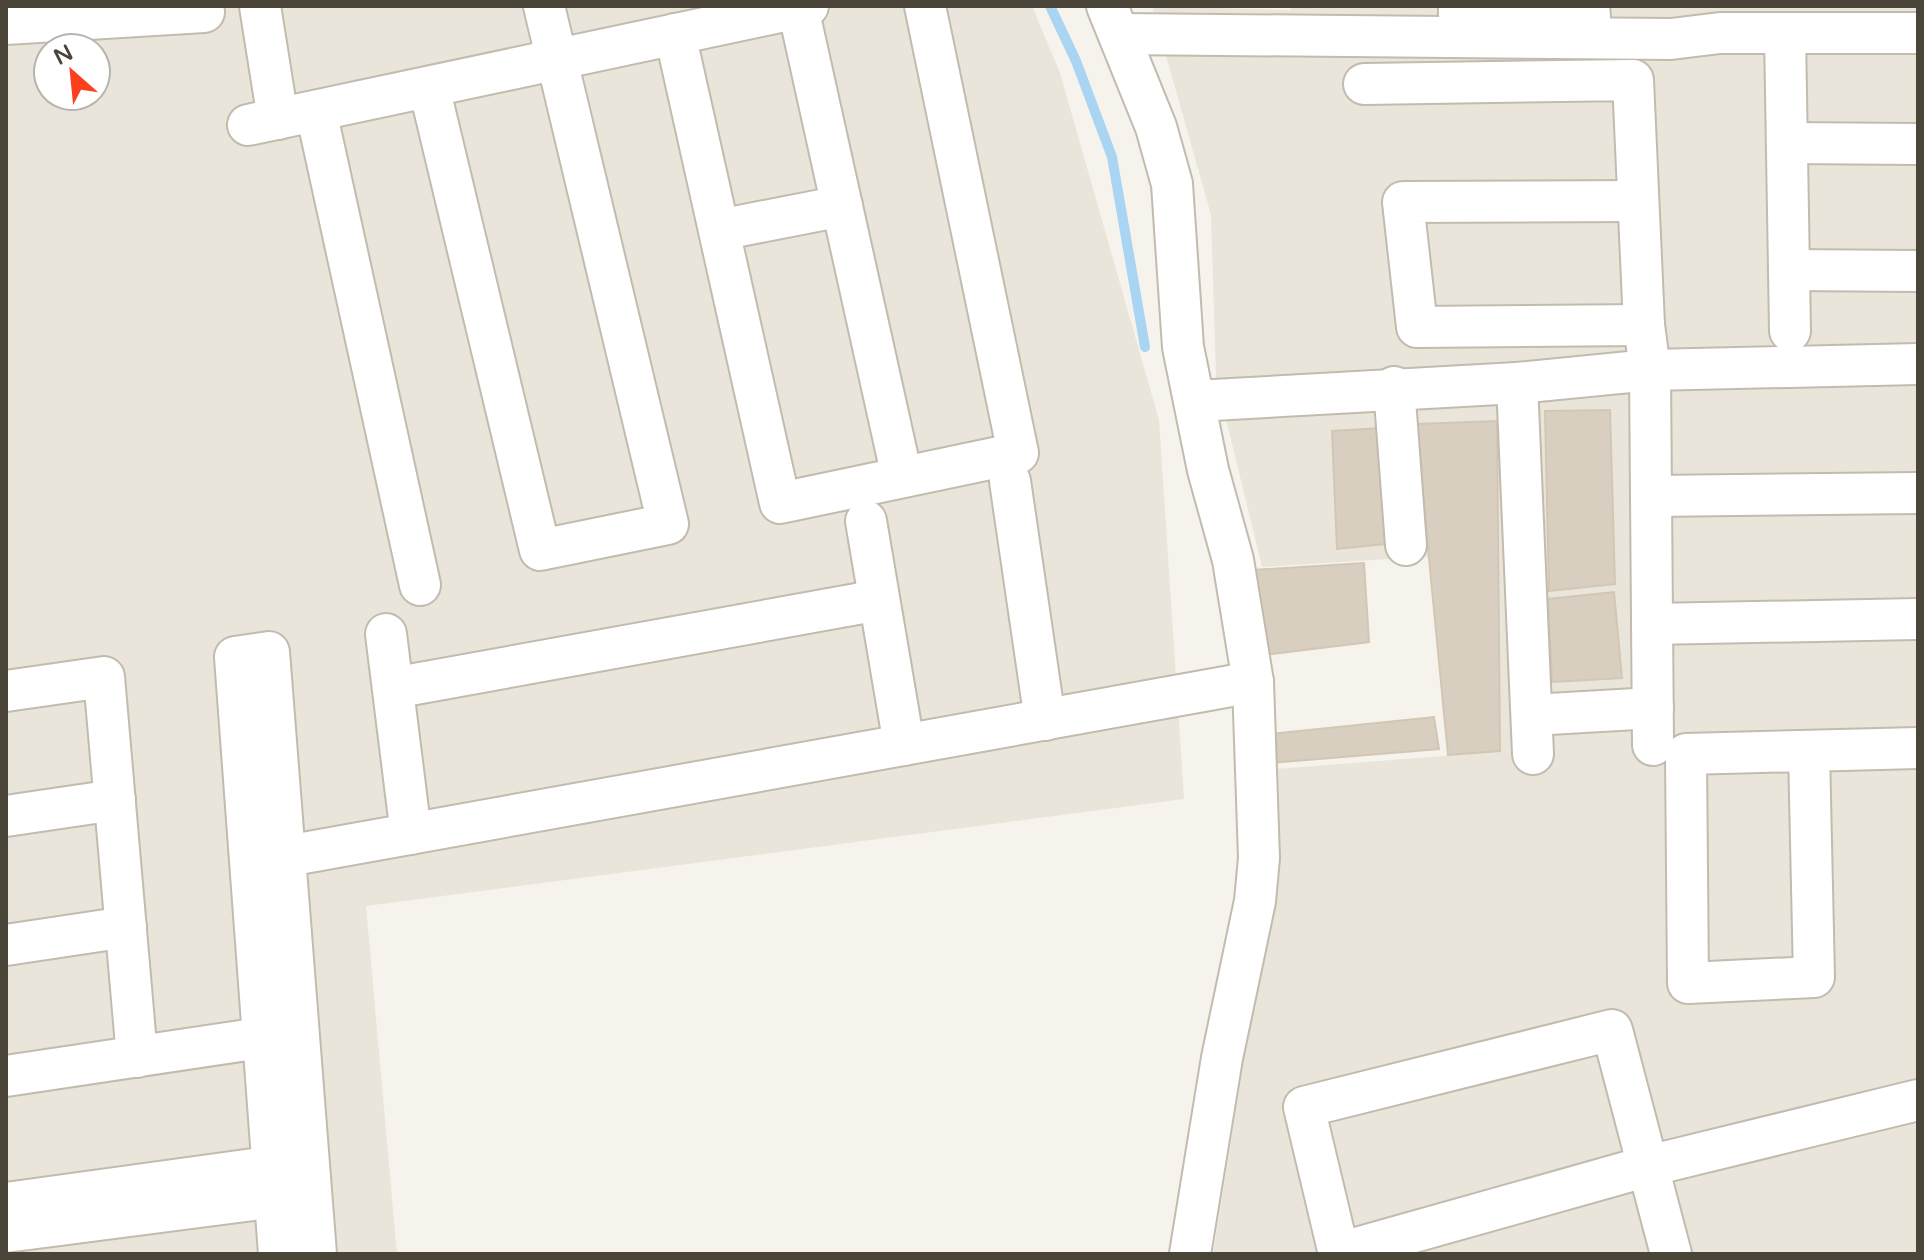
<svg xmlns="http://www.w3.org/2000/svg" width="1924" height="1260" font-family="'Varela Round',sans-serif">
<style>
.residential{fill:#eae5da;fill-rule:evenodd}
.lines{fill:none;stroke-linecap:round;stroke-linejoin:round}
.stream{stroke:#a9d4f2;stroke-width:10}
.building{fill:#d8cfc1;stroke:#d3c7b4;stroke-width:2}
.minor-casing{stroke:#c2bbae;stroke-width:44}
.minor{stroke:#fff;stroke-width:40}
</style>
<rect width="100%" height="100%" fill="#f6f3ec"/>
<g class="residential">
<path d="M 6,6 L 1032,6 L 1060,73 L 1159,420 L 1184,799 L 366,906 L 397,1254 L 6,1254 ZM 48,48 L 96,48 L 96,96 L 48,96 Z"/>
<path d="M 1152,6 L 1291,10 L 1291,6 L 1918,6 L 1918,1254 L 1213,1254 L 1277,849 L 1276,769 L 1455,755 L 1452,555 L 1262,567 L 1216,378 L 1211,215 Z"/>
</g>
<g class="lines">
<path class="stream" d="M 1050,6 L 1076,61 L 1112,157 L 1145,347"/>
</g>
<g class="building">
<path d="M 1610,410 L 1615,584 L 1549,591 L 1545,411 Z"/>
<path d="M 1497,421 L 1500,751 L 1448,755 L 1416,424 Z"/>
<path d="M 1380,428 L 1385,544 L 1337,549 L 1332,431 Z"/>
<path d="M 1364,563 L 1369,642 L 1263,655 L 1253,570 Z"/>
<path d="M 1614,592 L 1622,678 L 1552,682 L 1548,599 Z"/>
<path d="M 1434,717 L 1439,749 L 1269,763 L 1269,734 Z"/>
</g>
<g class="lines">
<g class="minor-casing">
<g id="minor">
<path d="M 260,6 L 278,119"/>
<path d="M 1107,6 L 1156,127 L 1172,184 L 1183,347 L 1208,470 L 1233,560 L 1253,682 L 1259,858 L 1255,901 L 1222,1058 L 1190,1254"/>
<path d="M 1459,6 L 1459,14 L 1590,17 L 1589,6"/>
<path d="M 798,8 L 902,477"/>
<path d="M 6,24 L 204,12"/>
<path d="M 1785,33 L 1790,331"/>
<path d="M 675,34 L 780,503 L 1018,453 L 925,6"/>
<path d="M 1120,34 L 1671,39 L 1720,33 L 1918,33"/>
<path d="M 1364,84 L 1633,80 L 1644,325 L 1650,370 L 1653,745"/>
<path d="M 429,87 L 540,550 L 668,524 L 544,6"/>
<path d="M 316,111 L 420,585"/>
<path d="M 248,125 L 808,6"/>
<path d="M 1787,143 L 1918,144"/>
<path d="M 1638,201 L 1403,202 L 1417,327 L 1644,325"/>
<path d="M 719,230 L 842,206"/>
<path d="M 1789,270 L 1918,271"/>
<path d="M 1517,383 L 1533,754"/>
<path d="M 1394,387 L 1406,545"/>
<path d="M 1195,401 L 1517,383 L 1650,370 L 1918,364"/>
<path d="M 1010,481 L 1045,720"/>
<path d="M 1651,496 L 1918,493"/>
<path d="M 866,521 L 904,745"/>
<path d="M 1652,624 L 1918,619"/>
<path d="M 386,634 L 411,834"/>
<path d="M 393,688 L 879,600"/>
<path d="M 6,691 L 104,677 L 137,1057"/>
<path d="M 1532,715 L 1653,708"/>
<path d="M 1809,751 L 1814,977 L 1688,983 L 1686,754 L 1918,748"/>
<path d="M 6,816 L 115,800"/>
<path d="M 287,856 L 1253,682"/>
<path d="M 6,945 L 126,927"/>
<path d="M 6,1076 L 287,1034"/>
<path d="M 6,1203 L 297,1163"/>
<path d="M 6,1232 L 275,1197"/>
<path d="M 1339,1253 L 1648,1166 L 1918,1100"/>
<path d="M 279,1254 L 235,657 L 269,652 L 316,1254"/>
<path d="M 1339,1254 L 1304,1107 L 1612,1030 L 1671,1254"/>
</g>
</g>
<use href="#minor" class="minor"/>
</g>
<rect width="1924" height="1260" fill="none" stroke="#4b4439" stroke-width="16"/>
<g transform="translate(72 72) rotate(333)"><circle r="38" fill="#ffffff" stroke="#b7b4b0" stroke-width="2"/>
<path d="M0-6L14 30L0 20L-14 30Z" fill="#fc3f1d"/>
<text y="-12" font-size="22" font-weight="bold" text-anchor="middle" fill="#4b4439">N</text>
</g>
</svg>
